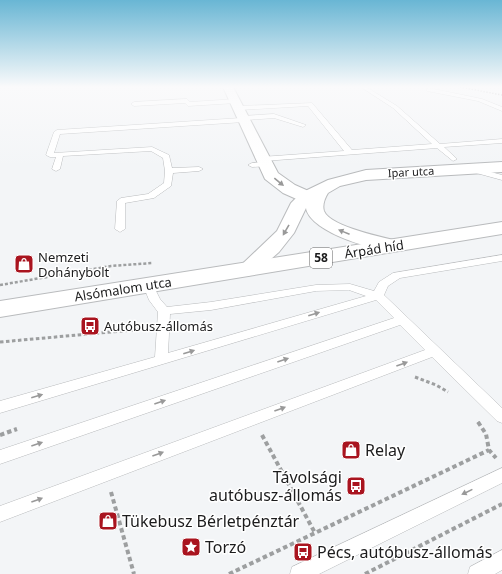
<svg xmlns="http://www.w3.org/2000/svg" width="502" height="574" font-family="'Noto Sans',sans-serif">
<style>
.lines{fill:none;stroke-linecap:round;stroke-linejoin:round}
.lane-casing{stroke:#b9bbbd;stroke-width:1}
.street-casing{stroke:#b9bbbd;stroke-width:2}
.secondary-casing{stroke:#b9bbbd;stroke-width:2}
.primary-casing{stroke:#b9bbbd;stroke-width:2}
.path-far2{stroke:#9d9fa0;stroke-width:2.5;stroke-dasharray:3 2;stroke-linecap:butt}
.path-far1{stroke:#9d9fa0;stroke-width:3;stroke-dasharray:3.5 2.5;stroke-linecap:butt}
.path{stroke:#9d9fa0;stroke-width:4;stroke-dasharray:4.5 3;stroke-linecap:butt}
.lane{fill:#fff;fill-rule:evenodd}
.street{fill:#fff;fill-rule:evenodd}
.secondary{fill:#fff;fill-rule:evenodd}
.primary{fill:#fff;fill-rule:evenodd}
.rail{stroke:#606162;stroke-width:1.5;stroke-dasharray:1 2;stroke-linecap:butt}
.oneway{fill:#999}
.labels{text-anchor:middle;stroke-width:3;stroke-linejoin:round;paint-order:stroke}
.far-street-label{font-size:11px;fill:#1c1c1d;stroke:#fff}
.shield{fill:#fff;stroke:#606061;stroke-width:1}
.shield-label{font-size:12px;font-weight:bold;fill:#1c1c1d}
.street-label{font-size:13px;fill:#1c1c1d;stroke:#fff}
.poi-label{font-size:13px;fill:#1c1c1d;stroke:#fff;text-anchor:start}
.near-poi-label{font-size:16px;fill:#1c1c1d;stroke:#fff;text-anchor:start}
</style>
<rect width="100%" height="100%" fill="#f3f5f7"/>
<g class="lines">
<g class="lane-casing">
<g id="lane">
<path d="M 361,87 L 366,87 L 397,106 L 440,144 L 502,139 L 502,143 L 444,147 L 457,159 L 453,161 L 437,148 L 264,161 L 260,159 L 261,157 L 344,151 L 308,106 L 239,110 L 236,108 L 239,106 L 312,103 L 352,150 L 432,144 L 393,108 Z"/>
<path d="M 429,88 L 482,99 L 502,107 L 502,111 L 478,101 L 427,91 L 427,89 Z"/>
<path d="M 187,99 L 190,102 L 236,99 L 239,101 L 236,103 L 188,106 L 185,103 L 134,106 L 131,104 L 134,102 Z"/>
<path d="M 274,114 L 306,125 L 303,127 L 274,118 L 247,120 L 244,122 L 60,134 L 54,153 L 152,147 L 169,155 L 172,168 L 199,167 L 203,169 L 199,171 L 173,173 L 171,186 L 154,198 L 125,203 L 125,229 L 120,232 L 115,229 L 117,201 L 121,198 L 148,194 L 164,183 L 165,171 L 163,158 L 151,151 L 63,156 L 60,169 L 56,171 L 52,169 L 56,157 L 50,157 L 46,155 L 54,132 L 57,130 L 241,118 L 244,116 Z"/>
<path d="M 265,162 L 269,164 L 268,166 L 252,167 L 248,165 L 252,163 Z"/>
<path d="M 469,167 L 472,167 L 502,175 L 502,180 L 469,171 Z"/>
<path d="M 502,255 L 502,261 L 400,278 L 388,286 L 384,295 L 502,408 L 502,423 L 497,421 L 432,357 L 0,522 L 0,506 L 425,350 L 400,325 L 0,464 L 0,450 L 394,318 L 376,300 L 0,413 L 0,401 L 155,357 L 158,312 L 149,300 L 143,285 L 144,283 L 152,283 L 160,299 L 167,307 L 211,302 L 316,285 L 350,284 L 374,291 L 379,282 L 393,273 ZM 349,290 L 366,296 L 168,353 L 170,314 L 211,310 L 316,291 Z"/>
<path d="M 502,468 L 502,483 L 319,574 L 290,574 L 292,567 Z"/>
<path d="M 502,550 L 502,570 L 495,574 L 468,574 L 470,567 Z"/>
</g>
</g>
<g class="street-casing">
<path id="street" d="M 223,87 L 233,87 L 278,173 L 295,185 L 313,193 L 315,197 L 313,201 L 307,202 L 301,201 L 283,193 L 265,179 Z"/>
</g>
<g class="secondary-casing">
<path id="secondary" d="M 502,162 L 502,172 L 366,180 L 340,186 L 328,193 C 325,198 322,205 324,211 C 330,227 386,238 402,242 L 405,246 L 402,250 C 382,255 309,232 306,208 L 294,233 L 279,252 L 254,274 L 247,276 L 240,274 L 236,270 L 277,231 L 291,203 L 301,193 L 328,180 L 366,170 Z"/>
</g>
<g class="primary-casing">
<path id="primary" d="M 502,222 L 502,234 L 0,317 L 0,301 Z"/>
</g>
<path class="path-far2" d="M 0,285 L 111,266 L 152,263"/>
<g class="path-far1">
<path d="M 0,342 L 144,329"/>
<path d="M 415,377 L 436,385 L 448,392"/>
<path d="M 478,422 L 479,423"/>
</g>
<g class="path">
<path d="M 478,422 L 486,434 L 489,450 L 496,458"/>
<path d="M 0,435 L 17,429"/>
<path d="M 262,435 L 315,533"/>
<path d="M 111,492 L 134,574"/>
<path d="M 229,574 L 489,450"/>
<path d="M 365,574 L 502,504"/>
</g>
<use href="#lane" class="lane"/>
<use href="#street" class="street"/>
<use href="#secondary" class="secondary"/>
<use href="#primary" class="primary"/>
<path class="rail" d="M 460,87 L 502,95"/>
</g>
<defs><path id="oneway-solid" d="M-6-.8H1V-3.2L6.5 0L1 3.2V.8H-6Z"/></defs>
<g class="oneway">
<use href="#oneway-solid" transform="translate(279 182) rotate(39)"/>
<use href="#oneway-solid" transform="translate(286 230) rotate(120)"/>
<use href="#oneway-solid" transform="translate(344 232) rotate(-158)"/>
<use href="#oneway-solid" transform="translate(314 314) rotate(-17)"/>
<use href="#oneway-solid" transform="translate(189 352) rotate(-17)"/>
<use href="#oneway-solid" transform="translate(283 360) rotate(-19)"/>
<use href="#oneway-solid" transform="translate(402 364) rotate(-20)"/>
<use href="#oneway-solid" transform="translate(37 396) rotate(-16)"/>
<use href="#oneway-solid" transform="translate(160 402) rotate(-19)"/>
<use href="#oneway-solid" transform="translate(280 409) rotate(-20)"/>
<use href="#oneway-solid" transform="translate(37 444) rotate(-19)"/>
<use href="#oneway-solid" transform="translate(158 454) rotate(-20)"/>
<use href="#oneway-solid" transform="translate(467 492) rotate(154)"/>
<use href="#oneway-solid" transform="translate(37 500) rotate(-20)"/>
</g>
<linearGradient id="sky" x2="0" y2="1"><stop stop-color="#69b6d4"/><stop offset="0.52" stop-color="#fafafb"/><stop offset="1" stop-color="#fafafb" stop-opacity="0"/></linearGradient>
<rect width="502" height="167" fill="url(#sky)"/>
<defs>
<g id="shop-square" transform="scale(1)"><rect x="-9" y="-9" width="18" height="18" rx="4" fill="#a9141f" stroke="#fff"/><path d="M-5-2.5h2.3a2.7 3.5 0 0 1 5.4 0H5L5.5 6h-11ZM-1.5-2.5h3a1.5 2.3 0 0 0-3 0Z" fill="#fff"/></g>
<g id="bus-square" transform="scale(1)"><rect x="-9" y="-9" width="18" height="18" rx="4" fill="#a9141f" stroke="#fff"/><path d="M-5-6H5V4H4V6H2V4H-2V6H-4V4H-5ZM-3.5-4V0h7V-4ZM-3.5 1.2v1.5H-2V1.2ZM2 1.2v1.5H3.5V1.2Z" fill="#fff"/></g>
<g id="sight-square" transform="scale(1)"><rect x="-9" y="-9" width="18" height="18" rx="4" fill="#a9141f" stroke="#fff"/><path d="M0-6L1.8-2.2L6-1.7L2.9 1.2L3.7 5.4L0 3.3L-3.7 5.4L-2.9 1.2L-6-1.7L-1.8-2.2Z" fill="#fff"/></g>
</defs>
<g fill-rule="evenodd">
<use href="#shop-square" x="24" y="264"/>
<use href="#bus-square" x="90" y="326"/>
<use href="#shop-square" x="351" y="450"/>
<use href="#bus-square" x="356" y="486"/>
<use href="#shop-square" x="108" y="521"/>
<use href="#sight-square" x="191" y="547"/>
<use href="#bus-square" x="303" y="552"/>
</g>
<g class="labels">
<g class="far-street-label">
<text transform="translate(411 172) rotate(-3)" y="4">Ipar utca</text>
</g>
<rect class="shield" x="310" y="248" width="22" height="20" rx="3"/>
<g class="shield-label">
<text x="321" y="262">58</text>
</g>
<g class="street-label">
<text transform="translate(374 249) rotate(-9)" y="5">Árpád híd</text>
<text transform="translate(123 289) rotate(-9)" y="5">Alsómalom utca</text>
</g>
<g class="poi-label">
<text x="38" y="262">Nemzeti<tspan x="38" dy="15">Dohánybolt</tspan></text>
<text x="104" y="331">Autóbusz-állomás</text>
</g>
<g class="near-poi-label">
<text x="365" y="456">Relay</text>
<text x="342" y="483" text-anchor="end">Távolsági<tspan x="342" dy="18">autóbusz-állomás</tspan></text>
<text x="122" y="527">Tükebusz Bérletpénztár</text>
<text x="205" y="553">Torzó</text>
<text x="317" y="558">Pécs, autóbusz-állomás</text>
</g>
</g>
</svg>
